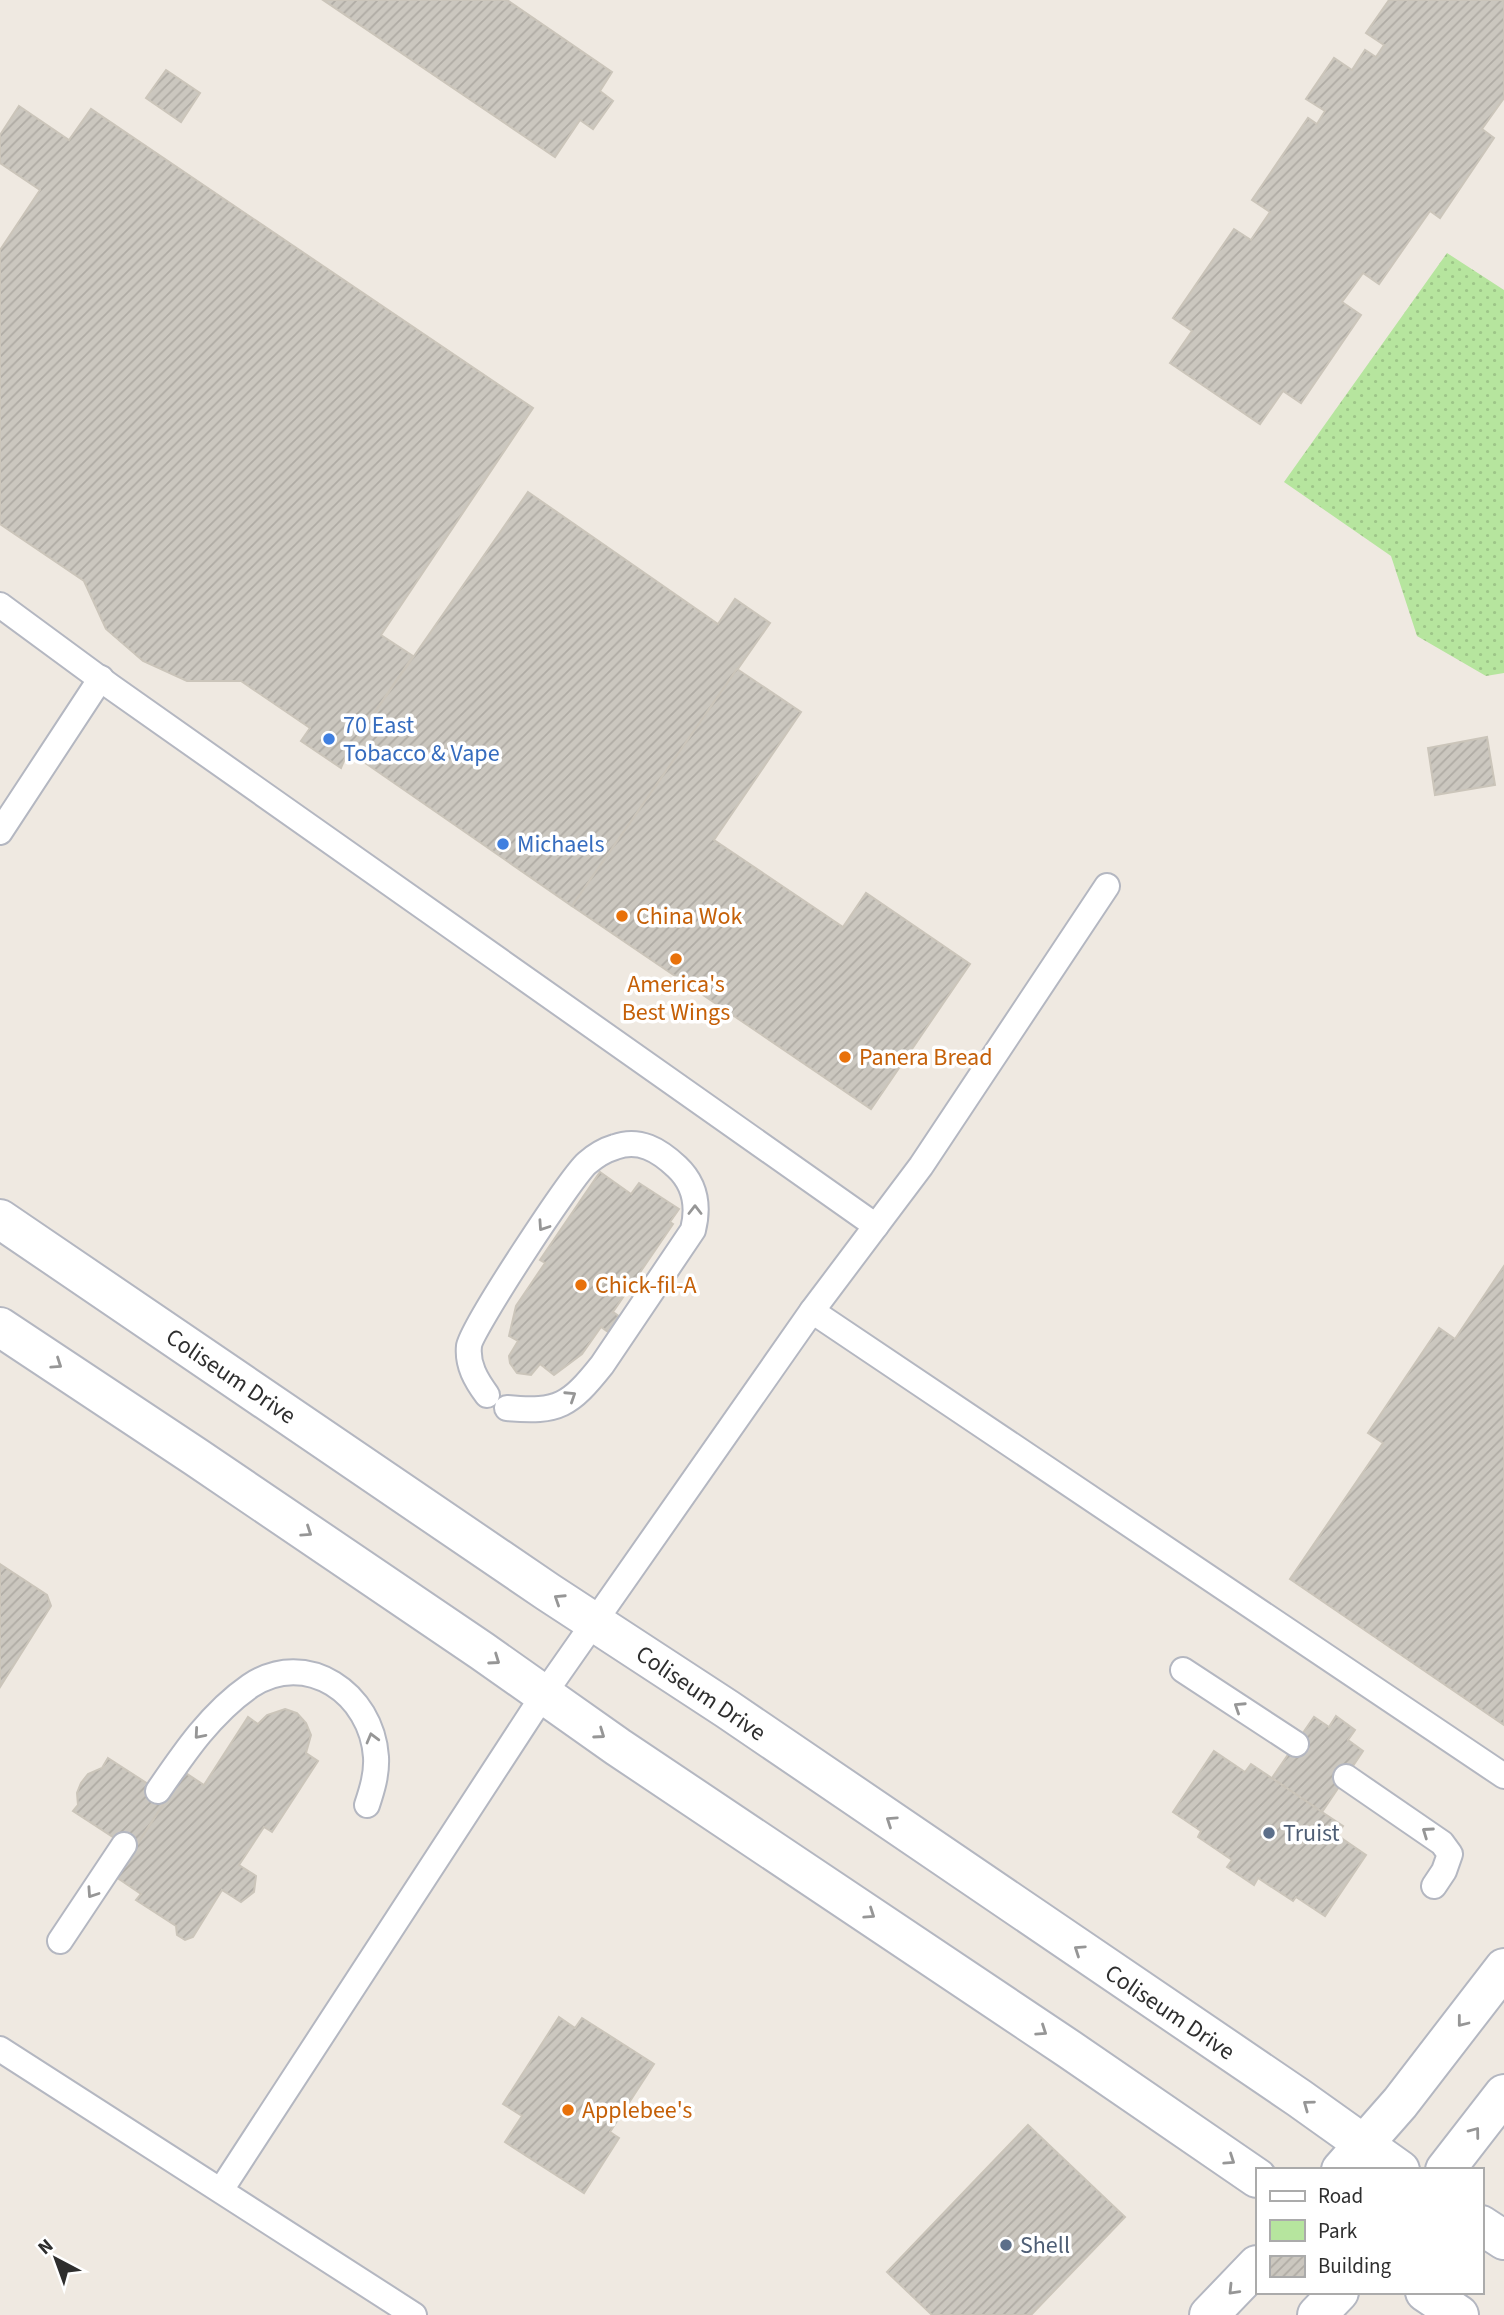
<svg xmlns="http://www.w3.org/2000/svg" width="1504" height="2315" font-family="'Source Sans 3',sans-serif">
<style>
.green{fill:url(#green-dots)}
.building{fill:url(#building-hatch);stroke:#cbc5ba;stroke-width:2}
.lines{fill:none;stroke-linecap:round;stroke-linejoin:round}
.lane-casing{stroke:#b4b7c1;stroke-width:28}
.secondary-casing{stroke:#b4b7c1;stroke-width:42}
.lane{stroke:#fff;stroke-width:24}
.secondary{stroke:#fff;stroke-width:38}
.oneway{stroke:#969696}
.shop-dot{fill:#3f7fe0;stroke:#fff;stroke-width:2.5}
.food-dot{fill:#e8710a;stroke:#fff;stroke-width:2.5}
.service-dot{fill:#5c6f8a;stroke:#fff;stroke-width:2.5}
.labels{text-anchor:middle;stroke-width:7;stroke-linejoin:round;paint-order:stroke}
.shop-label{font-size:24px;fill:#366cbe;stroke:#fff;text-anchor:start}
.food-label{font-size:24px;fill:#c56008;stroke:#fff;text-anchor:start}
.street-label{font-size:24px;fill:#2e2e2e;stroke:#fff}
.service-label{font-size:24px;fill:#4e5e75;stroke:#fff;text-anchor:start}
</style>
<defs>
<pattern id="green-dots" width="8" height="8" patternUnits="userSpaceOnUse" patternTransform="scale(1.75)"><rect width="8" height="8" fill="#b6e59e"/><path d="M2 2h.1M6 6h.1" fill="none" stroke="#9dc588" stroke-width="1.8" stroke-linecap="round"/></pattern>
<pattern id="building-hatch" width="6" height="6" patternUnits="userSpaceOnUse" patternTransform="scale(1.75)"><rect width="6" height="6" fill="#cbc7bf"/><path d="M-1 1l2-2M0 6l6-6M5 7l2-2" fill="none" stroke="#afaba4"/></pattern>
</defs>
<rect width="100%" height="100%" fill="#efe9e1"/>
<path class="green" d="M 1447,253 L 1504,290 L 1504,673 L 1486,676 L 1417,636 L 1391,556 L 1284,482 Z"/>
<g class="building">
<path d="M 323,0 L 507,0 L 612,72 L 600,91 L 613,101 L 593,129 L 580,120 L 555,157 Z"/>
<path d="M 1389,0 L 1504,0 L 1504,98 L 1482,129 L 1494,138 L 1440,218 L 1430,211 L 1379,284 L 1363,273 L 1342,302 L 1361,315 L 1301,403 L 1283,391 L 1260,424 L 1170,363 L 1192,331 L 1173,318 L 1234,229 L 1251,240 L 1270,212 L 1252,200 L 1308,118 L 1317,124 L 1325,111 L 1306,99 L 1334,58 L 1352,70 L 1365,50 L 1376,57 L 1384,45 L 1366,33 Z"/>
<path d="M 166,70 L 200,93 L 181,122 L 146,98 Z"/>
<path d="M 19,106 L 69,140 L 91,109 L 533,408 L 381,635 L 413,656 L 348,751 L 341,768 L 301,741 L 310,728 L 241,681 L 187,681 L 143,661 L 106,629 L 84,581 L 0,524 L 0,250 L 40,190 L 0,163 L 0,135 Z"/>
<path d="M 528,492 L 718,624 L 735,599 L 770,623 L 572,906 L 348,751 Z"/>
<path d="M 737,669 L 801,712 L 714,840 L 843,927 L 866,893 L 970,964 L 871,1109 L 572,906 Z"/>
<path d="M 1487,737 L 1495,785 L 1435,795 L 1428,748 Z"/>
<path d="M 600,1172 L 631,1194 L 639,1183 L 679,1209 L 670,1222 L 673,1224 L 613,1312 L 620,1317 L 616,1330 L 608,1332 L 601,1327 L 582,1354 L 554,1375 L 540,1364 L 531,1375 L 517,1373 L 510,1363 L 509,1356 L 518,1341 L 509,1336 L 516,1306 L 545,1263 L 540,1260 Z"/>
<path d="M 1504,1266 L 1504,1725 L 1290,1579 L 1383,1443 L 1368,1433 L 1439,1328 L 1455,1339 Z"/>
<path d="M 0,1564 L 47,1595 L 51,1606 L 0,1687 Z"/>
<path d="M 285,1709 L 297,1713 L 306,1723 L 311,1735 L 306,1753 L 318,1761 L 272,1832 L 264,1827 L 239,1865 L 256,1876 L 254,1892 L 241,1902 L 222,1890 L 193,1937 L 185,1940 L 177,1935 L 176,1926 L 136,1900 L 141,1894 L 116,1877 L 184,1772 L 204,1785 L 248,1717 L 258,1724 L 267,1715 Z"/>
<path d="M 1336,1716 L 1355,1730 L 1348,1740 L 1363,1751 L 1322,1812 L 1272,1778 L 1314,1717 L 1329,1727 Z"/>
<path d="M 1214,1751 L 1245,1772 L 1251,1764 L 1322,1812 L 1343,1826 L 1337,1835 L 1366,1855 L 1325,1916 L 1296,1897 L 1293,1901 L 1258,1878 L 1254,1885 L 1227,1867 L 1232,1860 L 1198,1837 L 1201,1831 L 1173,1812 Z"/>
<path d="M 108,1758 L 168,1797 L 133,1850 L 73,1811 L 78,1805 L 77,1793 L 81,1783 L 88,1774 L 102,1768 Z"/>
<path d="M 559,2017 L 575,2028 L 582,2018 L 654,2064 L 610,2132 L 619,2138 L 584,2193 L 505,2142 L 522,2116 L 503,2104 Z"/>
<path d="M 1028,2125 L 1125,2217 L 1031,2315 L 932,2315 L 887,2272 Z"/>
</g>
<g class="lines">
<g class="lane-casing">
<g id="lane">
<path d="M 0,605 L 110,686 L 876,1226"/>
<path d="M 0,832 L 101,678"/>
<path d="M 812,1311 L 1504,1776"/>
<path d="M 487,1395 C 476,1380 467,1365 469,1346 C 471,1329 571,1177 587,1163 C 595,1156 605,1150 615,1147 C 639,1138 659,1150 677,1167 C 695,1184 699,1206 693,1230 L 602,1365 C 570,1405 559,1413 507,1408"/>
<path d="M 1183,1670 L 1296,1744"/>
<path d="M 1346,1777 L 1442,1843 L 1450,1854 L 1444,1871 L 1434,1886"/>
<path d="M 158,1791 C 184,1753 211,1713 250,1686 C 307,1648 372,1694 376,1757 C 377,1774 372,1790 367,1805"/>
<path d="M 60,1941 L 124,1845"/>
<path d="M 0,2049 L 414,2315"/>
<path d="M 221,2190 L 544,1694 L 812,1311 L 921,1166 L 1107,886"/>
</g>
</g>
<g class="secondary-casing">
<g id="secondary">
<path d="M 0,1219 L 548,1592 L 727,1709 L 1299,2098 L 1400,2170"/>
<path d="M 0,1327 L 196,1457 L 482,1651 L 618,1747 L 1069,2049 L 1257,2178"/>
<path d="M 1341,2170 L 1400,2103 L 1504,1968"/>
<path d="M 1445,2170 L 1504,2094"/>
<path d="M 1481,2225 L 1504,2240"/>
<path d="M 1425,2292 L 1459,2315"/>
<path d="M 1209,2315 L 1257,2265"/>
<path d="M 1317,2315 L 1339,2292"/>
</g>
</g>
<use href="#lane" class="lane"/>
<use href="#secondary" class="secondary"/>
</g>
<defs><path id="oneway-chevron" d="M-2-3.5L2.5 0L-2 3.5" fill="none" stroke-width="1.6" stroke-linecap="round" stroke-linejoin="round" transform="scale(1.75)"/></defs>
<g class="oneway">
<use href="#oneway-chevron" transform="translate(695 1210) rotate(-90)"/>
<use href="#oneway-chevron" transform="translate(543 1226) rotate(124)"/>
<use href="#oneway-chevron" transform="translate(57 1364) rotate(34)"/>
<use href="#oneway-chevron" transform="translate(571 1396) rotate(-33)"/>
<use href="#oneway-chevron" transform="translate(307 1532) rotate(34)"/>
<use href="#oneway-chevron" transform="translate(559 1599) rotate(-147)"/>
<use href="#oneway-chevron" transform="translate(495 1660) rotate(35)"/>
<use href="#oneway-chevron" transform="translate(1239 1707) rotate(-147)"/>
<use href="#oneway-chevron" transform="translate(199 1734) rotate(131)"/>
<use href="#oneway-chevron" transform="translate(600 1734) rotate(35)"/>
<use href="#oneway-chevron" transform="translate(372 1738) rotate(-105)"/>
<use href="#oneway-chevron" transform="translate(891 1821) rotate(-146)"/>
<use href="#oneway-chevron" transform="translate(1427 1832) rotate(-145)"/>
<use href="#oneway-chevron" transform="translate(92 1893) rotate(124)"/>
<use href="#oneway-chevron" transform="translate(870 1914) rotate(34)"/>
<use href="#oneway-chevron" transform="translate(1079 1950) rotate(-146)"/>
<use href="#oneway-chevron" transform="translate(1462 2022) rotate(128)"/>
<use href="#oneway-chevron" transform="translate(1042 2031) rotate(34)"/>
<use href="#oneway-chevron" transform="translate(1308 2105) rotate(-144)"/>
<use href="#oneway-chevron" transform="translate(1475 2132) rotate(-53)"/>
<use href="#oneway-chevron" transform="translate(1230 2160) rotate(34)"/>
<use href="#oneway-chevron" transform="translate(1233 2290) rotate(134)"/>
</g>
<g class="shop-dot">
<circle cx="329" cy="739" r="7"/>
<circle cx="503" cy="844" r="7"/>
</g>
<g class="food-dot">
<circle cx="622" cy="916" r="7"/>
<circle cx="676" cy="959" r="7"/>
<circle cx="845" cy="1057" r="7"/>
<circle cx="581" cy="1285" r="7"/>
<circle cx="568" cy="2110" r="7"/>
</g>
<g class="service-dot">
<circle cx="1269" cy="1833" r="7"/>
<circle cx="1006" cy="2245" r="7"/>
</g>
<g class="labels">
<g class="shop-label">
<text x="343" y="733">70 East<tspan x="343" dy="28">Tobacco &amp; Vape</tspan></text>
<text x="517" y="852">Michaels</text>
</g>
<g class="food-label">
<text x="636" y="924">China Wok</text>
<text x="676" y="992" text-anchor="middle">America's<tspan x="676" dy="28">Best Wings</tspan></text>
<text x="859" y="1065">Panera Bread</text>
<text x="595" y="1293">Chick-fil-A</text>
<text x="582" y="2118">Applebee's</text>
</g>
<g class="street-label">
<text transform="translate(231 1376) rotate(34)" y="8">Coliseum Drive</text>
<text transform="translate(701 1693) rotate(34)" y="8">Coliseum Drive</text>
<text transform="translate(1170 2012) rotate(34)" y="8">Coliseum Drive</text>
</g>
<g class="service-label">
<text x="1283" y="1841">Truist</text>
<text x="1020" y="2253">Shell</text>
</g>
</g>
<rect x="1256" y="2168" width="228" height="126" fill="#ffffff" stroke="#ababab" stroke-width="2"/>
<rect x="1270" y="2191" width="35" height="10" fill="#ffffff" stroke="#ababab" stroke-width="2"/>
<text x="1318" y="2203" font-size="21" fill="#2e2e2e">Road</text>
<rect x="1270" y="2220" width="35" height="21" fill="#b6e59e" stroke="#ababab" stroke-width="2"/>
<text x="1318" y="2238" font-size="21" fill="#2e2e2e">Park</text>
<rect x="1270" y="2256" width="35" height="21" fill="url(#building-hatch)" stroke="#ababab" stroke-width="2"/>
<text x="1318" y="2273" font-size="21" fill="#2e2e2e">Building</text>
<g transform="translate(56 2259) rotate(319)" stroke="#ffffff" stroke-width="5" paint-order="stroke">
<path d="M0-5L12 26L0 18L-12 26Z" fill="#2e2e2e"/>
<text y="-10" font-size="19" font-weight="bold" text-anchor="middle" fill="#2e2e2e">N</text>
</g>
</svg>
